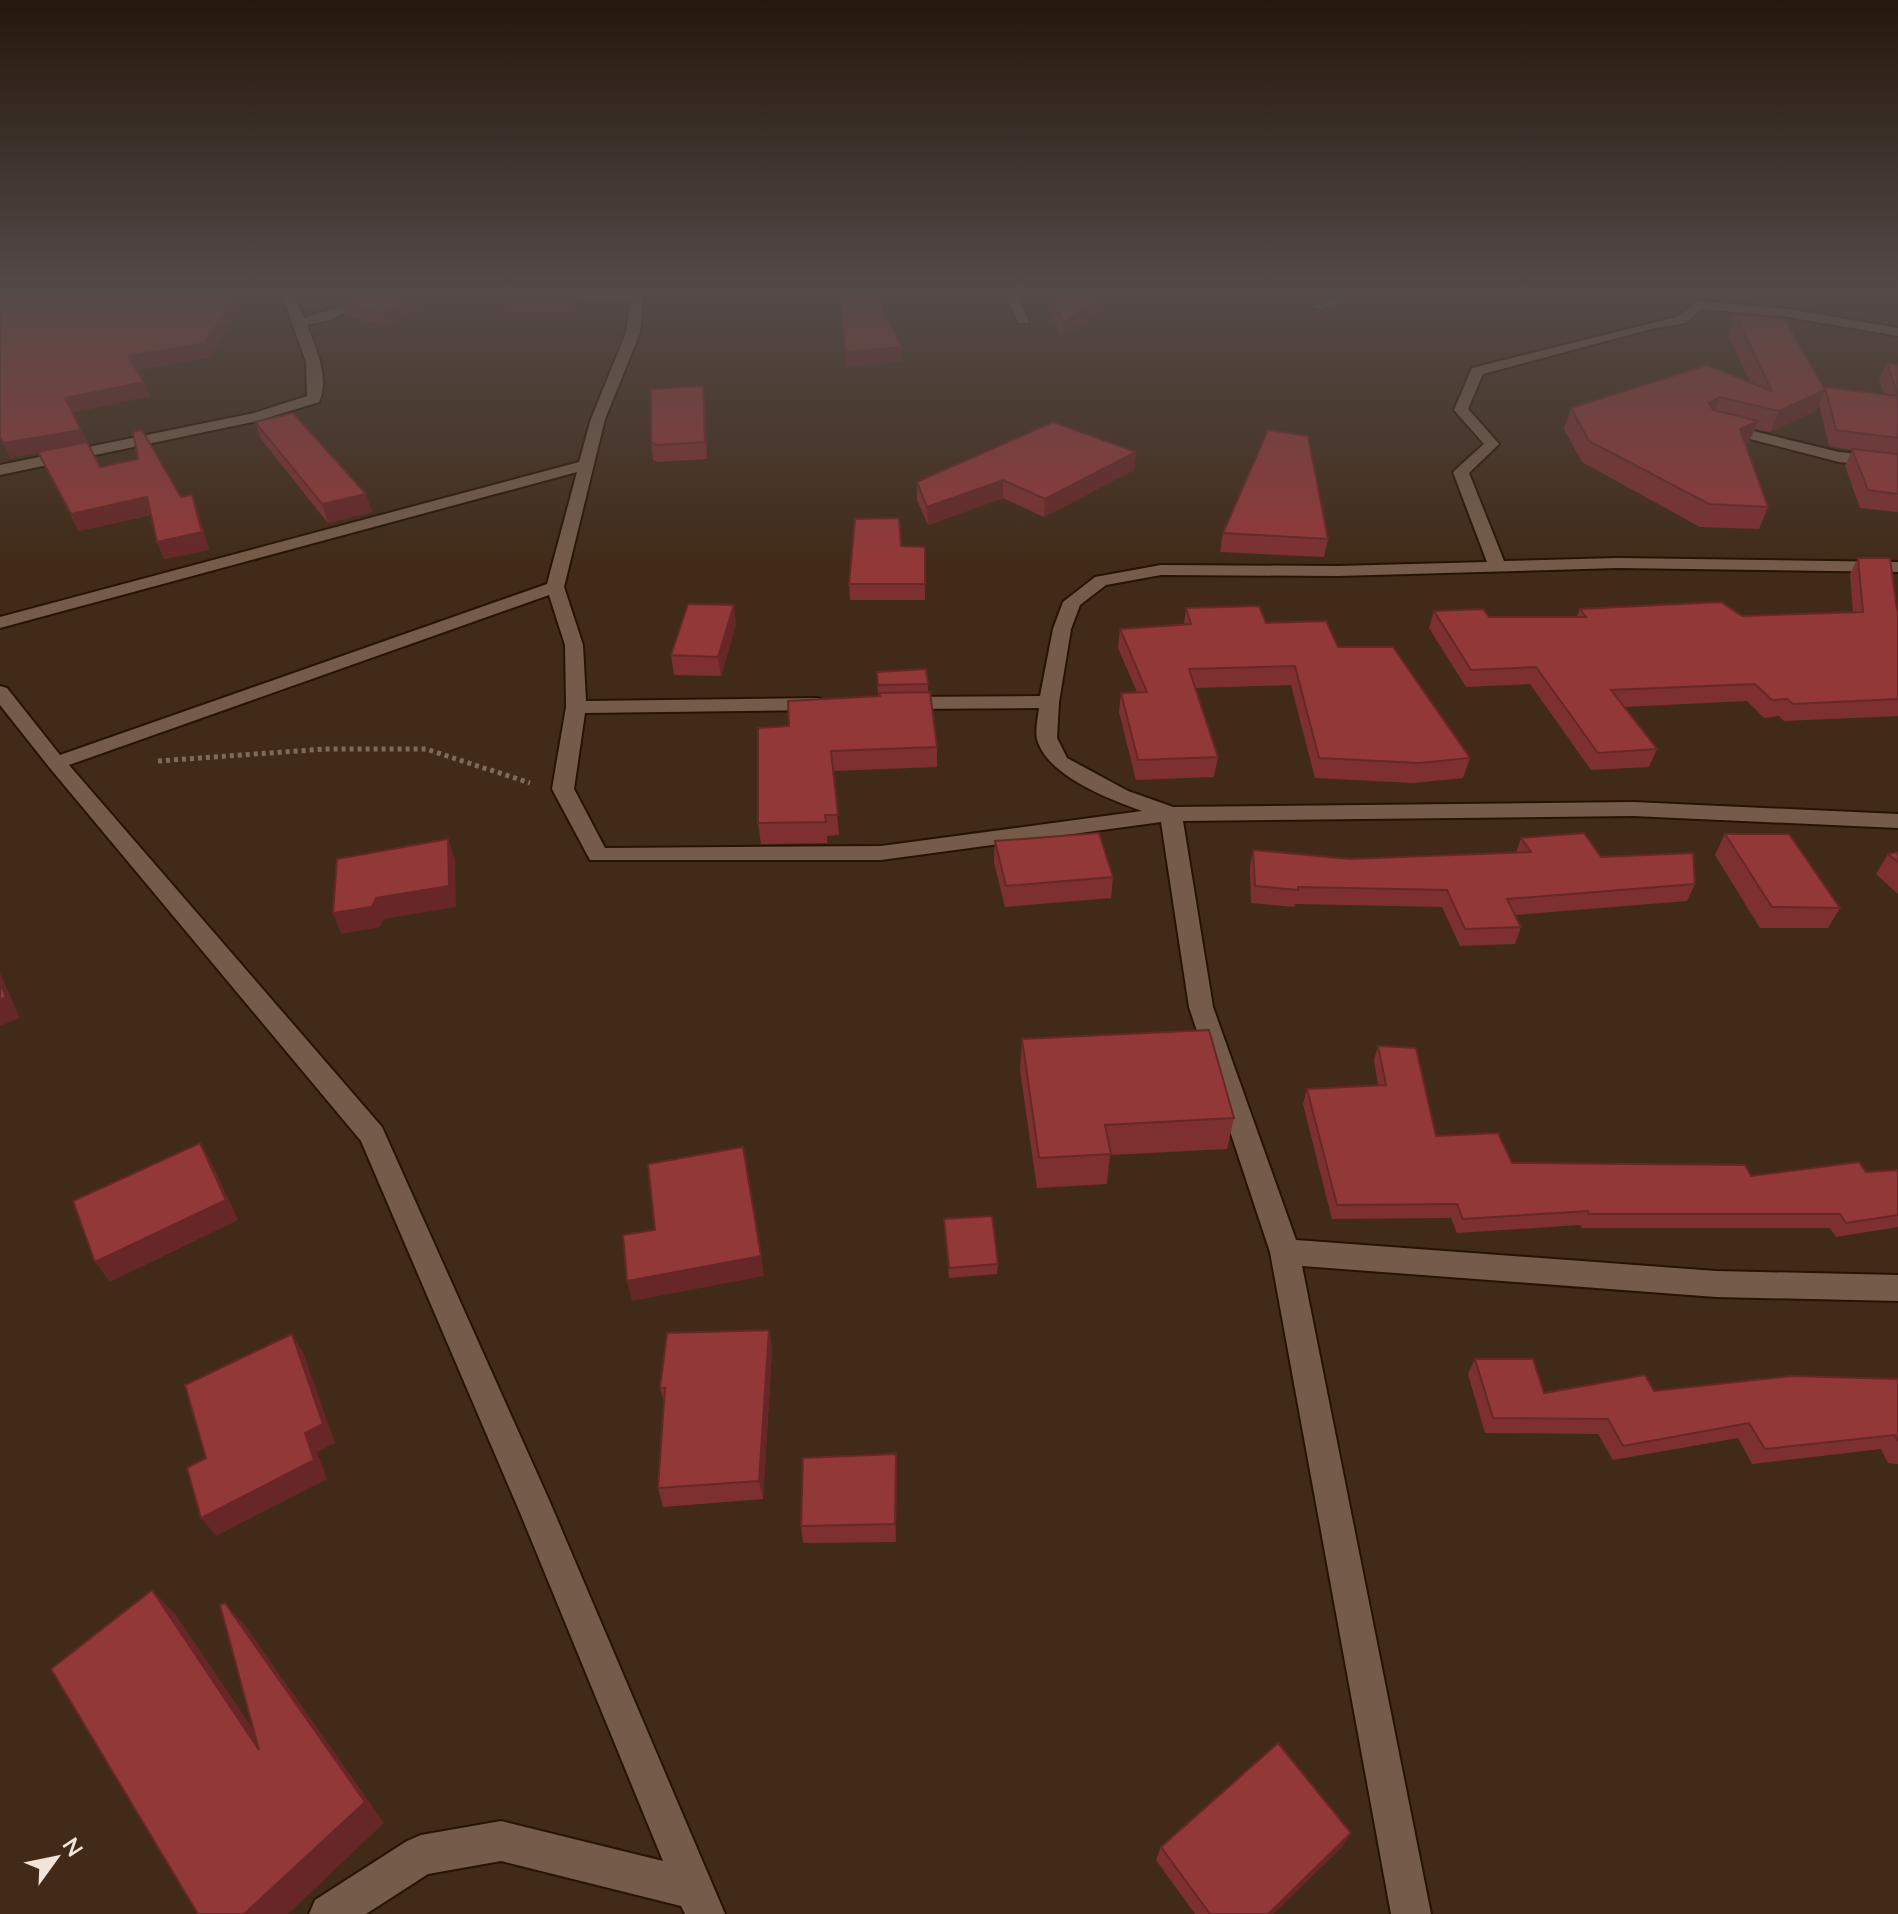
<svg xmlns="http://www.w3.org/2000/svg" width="1898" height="1914" font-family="Lato,sans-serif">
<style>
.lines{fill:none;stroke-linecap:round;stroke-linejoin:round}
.stream{fill:#307986;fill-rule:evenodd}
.minor-casing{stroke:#271302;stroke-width:4}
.path{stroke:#7e6a5a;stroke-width:5;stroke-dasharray:4 4;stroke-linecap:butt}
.minor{fill:#755c48;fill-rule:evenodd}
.wall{fill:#7e3030}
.shaded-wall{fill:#672727}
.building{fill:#933838;stroke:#672727;stroke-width:2}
</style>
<rect width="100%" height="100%" fill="#412b18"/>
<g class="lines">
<path class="stream" d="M 1348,295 L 1358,295 L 1321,309 L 1314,307 Z"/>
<g class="minor-casing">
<g id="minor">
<path d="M 282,295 L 294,295 L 304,318 L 350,303 L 356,307 L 331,320 L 307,325 C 316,348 330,379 319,402 L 257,421 L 0,475 L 0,465 L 254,413 L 307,396 L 306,362 Z"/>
<path d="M 542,295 L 643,295 L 640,333 L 605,419 L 564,587 L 583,645 L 586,701 L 818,698 L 828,704 L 818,710 L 585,713 L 574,789 L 605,848 L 881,846 L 1142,811 C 1109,799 1047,776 1037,739 C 1035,730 1038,717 1039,708 L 899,709 L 889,703 L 899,697 L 1040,696 L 1053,629 L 1063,602 L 1095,577 L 1161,565 L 1338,566 L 1487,562 L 1453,472 L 1484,444 L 1454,410 L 1472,368 L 1677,317 L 1698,301 L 1788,309 L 1898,328 L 1898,336 L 1788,317 L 1701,309 L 1686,323 L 1655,328 L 1483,374 L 1468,409 L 1499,444 L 1469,473 L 1504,561 L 1618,558 L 1898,562 L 1898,572 L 1618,568 L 1338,576 L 1161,575 L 1106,585 L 1080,605 L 1071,629 L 1059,702 L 1057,738 L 1067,758 L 1128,791 L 1173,807 L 1633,802 L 1898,814 L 1898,828 L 1633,816 L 1183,821 L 1213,1007 L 1296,1240 L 1716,1271 L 1898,1275 L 1898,1301 L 1716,1297 L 1302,1266 L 1431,1914 L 1391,1914 L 1270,1252 L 1189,1007 L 1161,822 L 881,860 L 590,860 L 552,789 L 566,707 L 565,645 L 549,595 L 69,765 L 382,1127 L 549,1500 L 725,1914 L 685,1914 L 681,1906 L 501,1861 L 428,1874 L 366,1914 L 309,1914 L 315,1900 L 407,1841 L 421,1835 L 501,1821 L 663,1861 L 521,1515 L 361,1141 L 49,767 L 0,705 L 0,686 L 7,688 L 60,755 L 547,584 L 577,472 L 0,628 L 0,617 L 579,462 L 591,419 L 626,333 L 630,301 L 547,301 L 543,300 Z"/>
<path d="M 1005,295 L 1017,295 L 1029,320 L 1028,323 L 1018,323 Z"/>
<path d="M 1720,423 L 1839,452 L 1898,458 L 1898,468 L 1839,462 L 1715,430 L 1713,427 Z"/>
</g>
</g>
<path class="path" d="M 158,761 L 325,749 L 426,749 L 530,783"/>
<use href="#minor" class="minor"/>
</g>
<g class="wall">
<path d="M 0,295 L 230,295 L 229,297 L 241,308 L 210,357 L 136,370 L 144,382 L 150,396 L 72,412 L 100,467 L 181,497 L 192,495 L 198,512 L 209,550 L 164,559 L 157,542 L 151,515 L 79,531 L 38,453 L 10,458 Z"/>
<path d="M 308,295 L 450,295 L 385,325 L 345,316 L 342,304 L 343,303 L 319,310 L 309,308 L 305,296 Z"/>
<path d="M 579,295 L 580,304 L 576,312 L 504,312 L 501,300 Z"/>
<path d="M 1041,295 L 1127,295 L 1062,336 Z"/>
<path d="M 1735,315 L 1824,389 L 1825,387 L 1884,394 L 1879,379 L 1887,363 L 1898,365 L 1898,512 L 1860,508 L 1845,466 L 1852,450 L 1829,446 L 1819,404 L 1816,411 L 1770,432 L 1755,429 L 1749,442 L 1745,444 L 1768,507 L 1759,529 L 1700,527 L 1582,462 L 1564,429 L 1571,408 L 1750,382 L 1728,335 Z"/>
<path d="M 703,386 L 705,403 L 707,459 L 658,462 L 653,460 L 651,442 Z"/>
<path d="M 255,422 L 372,512 L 328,523 L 261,439 Z"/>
<path d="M 1136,452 L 1134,470 L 1044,517 L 1003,498 L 928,525 L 917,500 L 917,482 Z"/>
<path d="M 1223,533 L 1328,539 L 1324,557 L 1220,552 Z"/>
<path d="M 901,546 L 925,547 L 925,600 L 850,600 L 849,584 Z"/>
<path d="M 1858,558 L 1897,610 L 1898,610 L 1898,716 L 1784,721 L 1779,716 L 1764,718 L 1747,701 L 1624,707 L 1657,749 L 1649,767 L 1591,770 L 1530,684 L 1466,687 L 1429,628 L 1434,611 L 1489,617 L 1577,617 L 1580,609 L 1742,616 L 1853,612 L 1850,574 Z"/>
<path d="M 1186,608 L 1266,623 L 1338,647 L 1470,758 L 1463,778 L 1413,783 L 1315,778 L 1291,685 L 1195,688 L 1218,757 L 1214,777 L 1136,780 L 1119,712 L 1121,693 L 1137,692 L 1118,648 L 1120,629 L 1184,624 Z"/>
<path d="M 736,624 L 721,676 L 674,675 L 671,655 Z"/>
<path d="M 877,672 L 928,684 L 928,692 L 937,747 L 937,767 L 833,771 L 839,835 L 827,836 L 827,843 L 761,844 L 758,823 L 789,726 L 880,696 L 878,695 Z"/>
<path d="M 1725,834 L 1840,908 L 1828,928 L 1760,928 L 1715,855 Z"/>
<path d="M 1521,838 L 1601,857 L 1695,884 L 1687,901 L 1515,915 L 1521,927 L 1515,944 L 1460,946 L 1442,907 L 1295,904 L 1294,907 L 1251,903 L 1250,867 L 1253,850 L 1350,859 L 1516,853 Z"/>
<path d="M 995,841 L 1113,877 L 1111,898 L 1005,907 L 994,862 Z"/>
<path d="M 1898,852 L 1898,894 L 1876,874 L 1888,854 Z"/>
<path d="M 1022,1039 L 1234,1118 L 1227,1149 L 1110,1155 L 1107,1184 L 1037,1188 L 1020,1070 Z"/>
<path d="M 1378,1046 L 1436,1136 L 1512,1163 L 1751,1176 L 1898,1170 L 1898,1227 L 1836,1237 L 1830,1228 L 1582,1228 L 1580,1225 L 1457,1233 L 1451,1218 L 1332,1219 L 1303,1104 L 1307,1089 L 1378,1085 L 1374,1060 Z"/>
<path d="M 944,1219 L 998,1264 L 997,1274 L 949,1278 Z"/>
<path d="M 769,1330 L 772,1350 L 763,1499 L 663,1507 L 658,1488 L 664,1402 L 660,1388 Z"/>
<path d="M 1475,1359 L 1544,1393 L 1654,1391 L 1898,1379 L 1898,1464 L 1888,1463 L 1881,1449 L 1752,1464 L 1738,1438 L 1613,1460 L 1598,1434 L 1485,1433 L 1468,1374 Z"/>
<path d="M 896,1454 L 896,1542 L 803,1543 L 801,1526 Z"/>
<path d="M 1351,1833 L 1342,1847 L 1273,1914 L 1195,1914 L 1156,1860 L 1161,1847 Z"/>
</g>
<g class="shaded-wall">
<path d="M 217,295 L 230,295 L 218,313 L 213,300 Z"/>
<path d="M 236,295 L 241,308 L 210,357 L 133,370 L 128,356 Z"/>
<path d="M 326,295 L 350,295 L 352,300 L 319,310 L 315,298 Z"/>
<path d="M 421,295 L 450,295 L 385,325 L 382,313 Z"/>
<path d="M 576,295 L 579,295 L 580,304 L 576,312 L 574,300 Z"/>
<path d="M 1107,295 L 1127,295 L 1062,336 L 1063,322 Z"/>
<path d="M 902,347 L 902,362 L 846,367 L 845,352 Z"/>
<path d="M 144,382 L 150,396 L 71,413 L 65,398 Z"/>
<path d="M 703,386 L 705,403 L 707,459 L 705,442 Z"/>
<path d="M 1825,390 L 1816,411 L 1770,432 L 1779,411 Z"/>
<path d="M 1720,397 L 1712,418 L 1709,403 Z"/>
<path d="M 1758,421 L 1749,442 L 1731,451 L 1740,429 Z"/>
<path d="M 81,430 L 87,444 L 10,458 L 3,443 Z"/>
<path d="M 1136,452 L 1134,470 L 1044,517 L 1045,499 Z"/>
<path d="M 1003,480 L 1003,498 L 928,525 L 927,507 Z"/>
<path d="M 366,494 L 372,512 L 328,523 L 322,504 Z"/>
<path d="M 192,495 L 198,512 L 209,550 L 164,559 L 157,542 Z"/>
<path d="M 147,497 L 154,514 L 79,531 L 71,514 Z"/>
<path d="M 734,605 L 736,624 L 721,676 L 718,657 Z"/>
<path d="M 448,839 L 455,859 L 456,907 L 384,919 L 380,927 L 341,934 L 333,913 L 376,898 Z"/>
<path d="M 0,973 L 20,1018 L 0,1026 Z"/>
<path d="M 200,1143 L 212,1164 L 238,1220 L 110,1282 L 95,1262 Z"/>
<path d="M 761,1256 L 764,1276 L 632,1301 L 627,1281 Z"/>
<path d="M 769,1330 L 772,1350 L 763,1499 L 759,1481 Z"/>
<path d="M 292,1334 L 304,1354 L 335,1443 L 317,1452 L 327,1479 L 216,1536 L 201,1518 L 305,1433 Z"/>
<path d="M 896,1454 L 897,1472 L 896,1542 L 895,1524 Z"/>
<path d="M 152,1590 L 176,1615 L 282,1772 L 259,1750 Z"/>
<path d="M 225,1603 L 247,1628 L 384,1823 L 288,1914 L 244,1914 L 365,1802 Z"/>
<path d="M 1351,1833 L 1342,1847 L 1273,1914 L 1268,1914 Z"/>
</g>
<g class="building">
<path d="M 0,295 L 217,295 L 213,300 L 236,295 L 205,343 L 128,356 L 144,382 L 65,398 L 81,430 L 3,443 L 0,436 Z"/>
<path d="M 308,295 L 326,295 L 315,298 L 305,296 Z"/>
<path d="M 354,295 L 421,295 L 382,313 L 342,304 L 355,296 Z"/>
<path d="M 504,295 L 576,295 L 574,300 L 501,300 Z"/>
<path d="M 840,295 L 880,295 L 882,308 L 902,347 L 845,352 Z"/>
<path d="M 1049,295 L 1107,295 L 1063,322 Z"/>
<path d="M 1735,315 L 1785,319 L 1825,390 L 1779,411 L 1720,397 L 1709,403 L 1713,410 L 1758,421 L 1740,429 L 1768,507 L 1709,504 L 1589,441 L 1571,408 L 1707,365 L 1772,391 Z"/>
<path d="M 1887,363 L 1898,365 L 1898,438 L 1836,430 L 1825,387 L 1898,396 Z"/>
<path d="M 703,386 L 705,442 L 656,445 L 651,442 L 651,389 Z"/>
<path d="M 293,413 L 366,494 L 322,504 L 255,422 Z"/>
<path d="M 1053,422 L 1136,452 L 1045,499 L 1003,480 L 927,507 L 917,482 Z"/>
<path d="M 142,430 L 181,497 L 192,495 L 202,532 L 157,542 L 147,497 L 71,514 L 38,452 L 87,442 L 100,467 L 138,459 L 133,432 Z"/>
<path d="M 1268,430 L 1308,436 L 1328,539 L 1223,533 Z"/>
<path d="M 1852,449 L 1898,454 L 1898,494 L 1868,490 Z"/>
<path d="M 899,518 L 901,546 L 925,547 L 925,584 L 849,584 L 855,519 Z"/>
<path d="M 1858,558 L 1890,558 L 1897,610 L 1898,610 L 1898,699 L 1793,704 L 1787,699 L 1772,700 L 1755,684 L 1611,690 L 1657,749 L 1598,753 L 1536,667 L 1471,670 L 1434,611 L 1483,609 L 1489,617 L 1586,617 L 1580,609 L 1721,602 L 1742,616 L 1863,612 Z"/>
<path d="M 688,604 L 734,605 L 718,657 L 671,655 Z"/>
<path d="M 1259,606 L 1266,623 L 1326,621 L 1338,647 L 1393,647 L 1470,758 L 1419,763 L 1319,758 L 1295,666 L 1189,669 L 1218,757 L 1138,760 L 1121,693 L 1147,692 L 1120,629 L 1191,624 L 1186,608 Z"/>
<path d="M 926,669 L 928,684 L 878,685 L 877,672 Z"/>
<path d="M 930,692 L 937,747 L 831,751 L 838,815 L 825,815 L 826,822 L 758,823 L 758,728 L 789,726 L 788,701 L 880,696 L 879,693 Z"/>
<path d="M 1099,833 L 1113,877 L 1006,886 L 995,841 Z"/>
<path d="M 1584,833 L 1601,857 L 1693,853 L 1695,884 L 1507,899 L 1521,927 L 1465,929 L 1447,890 L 1298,887 L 1298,890 L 1255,886 L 1253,850 L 1350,859 L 1531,852 L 1521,838 Z"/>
<path d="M 1725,834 L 1789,834 L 1840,908 L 1772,907 Z"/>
<path d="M 448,839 L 449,886 L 376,898 L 372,907 L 333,913 L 337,859 Z"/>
<path d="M 1898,852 L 1898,862 L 1888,854 Z"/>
<path d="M 0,983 L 6,997 L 0,1000 Z"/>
<path d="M 1209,1030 L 1234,1118 L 1105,1125 L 1111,1154 L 1039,1158 L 1022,1039 Z"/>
<path d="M 1378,1046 L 1416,1048 L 1436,1136 L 1498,1133 L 1512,1163 L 1745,1165 L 1751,1176 L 1859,1162 L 1866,1172 L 1898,1170 L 1898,1215 L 1846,1223 L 1840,1214 L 1589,1214 L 1588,1211 L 1463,1219 L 1457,1204 L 1337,1205 L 1307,1089 L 1386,1085 Z"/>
<path d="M 200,1143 L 226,1200 L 95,1262 L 73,1201 Z"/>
<path d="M 743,1147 L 761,1256 L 627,1281 L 623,1235 L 655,1230 L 648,1164 Z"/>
<path d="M 992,1216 L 998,1264 L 949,1268 L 944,1219 Z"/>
<path d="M 769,1330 L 759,1481 L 658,1488 L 665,1388 L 660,1388 L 667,1333 Z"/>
<path d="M 292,1334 L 323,1424 L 305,1433 L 314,1460 L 201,1518 L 187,1468 L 206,1458 L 185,1385 Z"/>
<path d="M 1475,1359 L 1533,1359 L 1544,1393 L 1645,1375 L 1654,1391 L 1791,1376 L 1898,1379 L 1898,1441 L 1895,1435 L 1765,1449 L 1749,1423 L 1623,1446 L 1608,1419 L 1493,1418 Z"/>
<path d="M 896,1454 L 895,1524 L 801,1526 L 803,1458 Z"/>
<path d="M 152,1590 L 259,1750 L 220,1605 L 225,1603 L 365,1802 L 244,1914 L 198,1914 L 51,1669 Z"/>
<path d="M 1278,1743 L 1351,1833 L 1268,1914 L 1210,1914 L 1161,1847 Z"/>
</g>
<linearGradient id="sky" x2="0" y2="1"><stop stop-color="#24180d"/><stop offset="0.52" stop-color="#544a48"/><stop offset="1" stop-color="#544a48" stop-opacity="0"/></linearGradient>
<rect width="1898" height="563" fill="url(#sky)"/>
<g transform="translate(56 1858) rotate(57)" stroke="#412b18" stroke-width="6" paint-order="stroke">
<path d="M0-6L14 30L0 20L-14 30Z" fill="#f3e4d9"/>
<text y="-12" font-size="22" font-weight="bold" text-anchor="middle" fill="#f3e4d9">N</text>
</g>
</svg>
